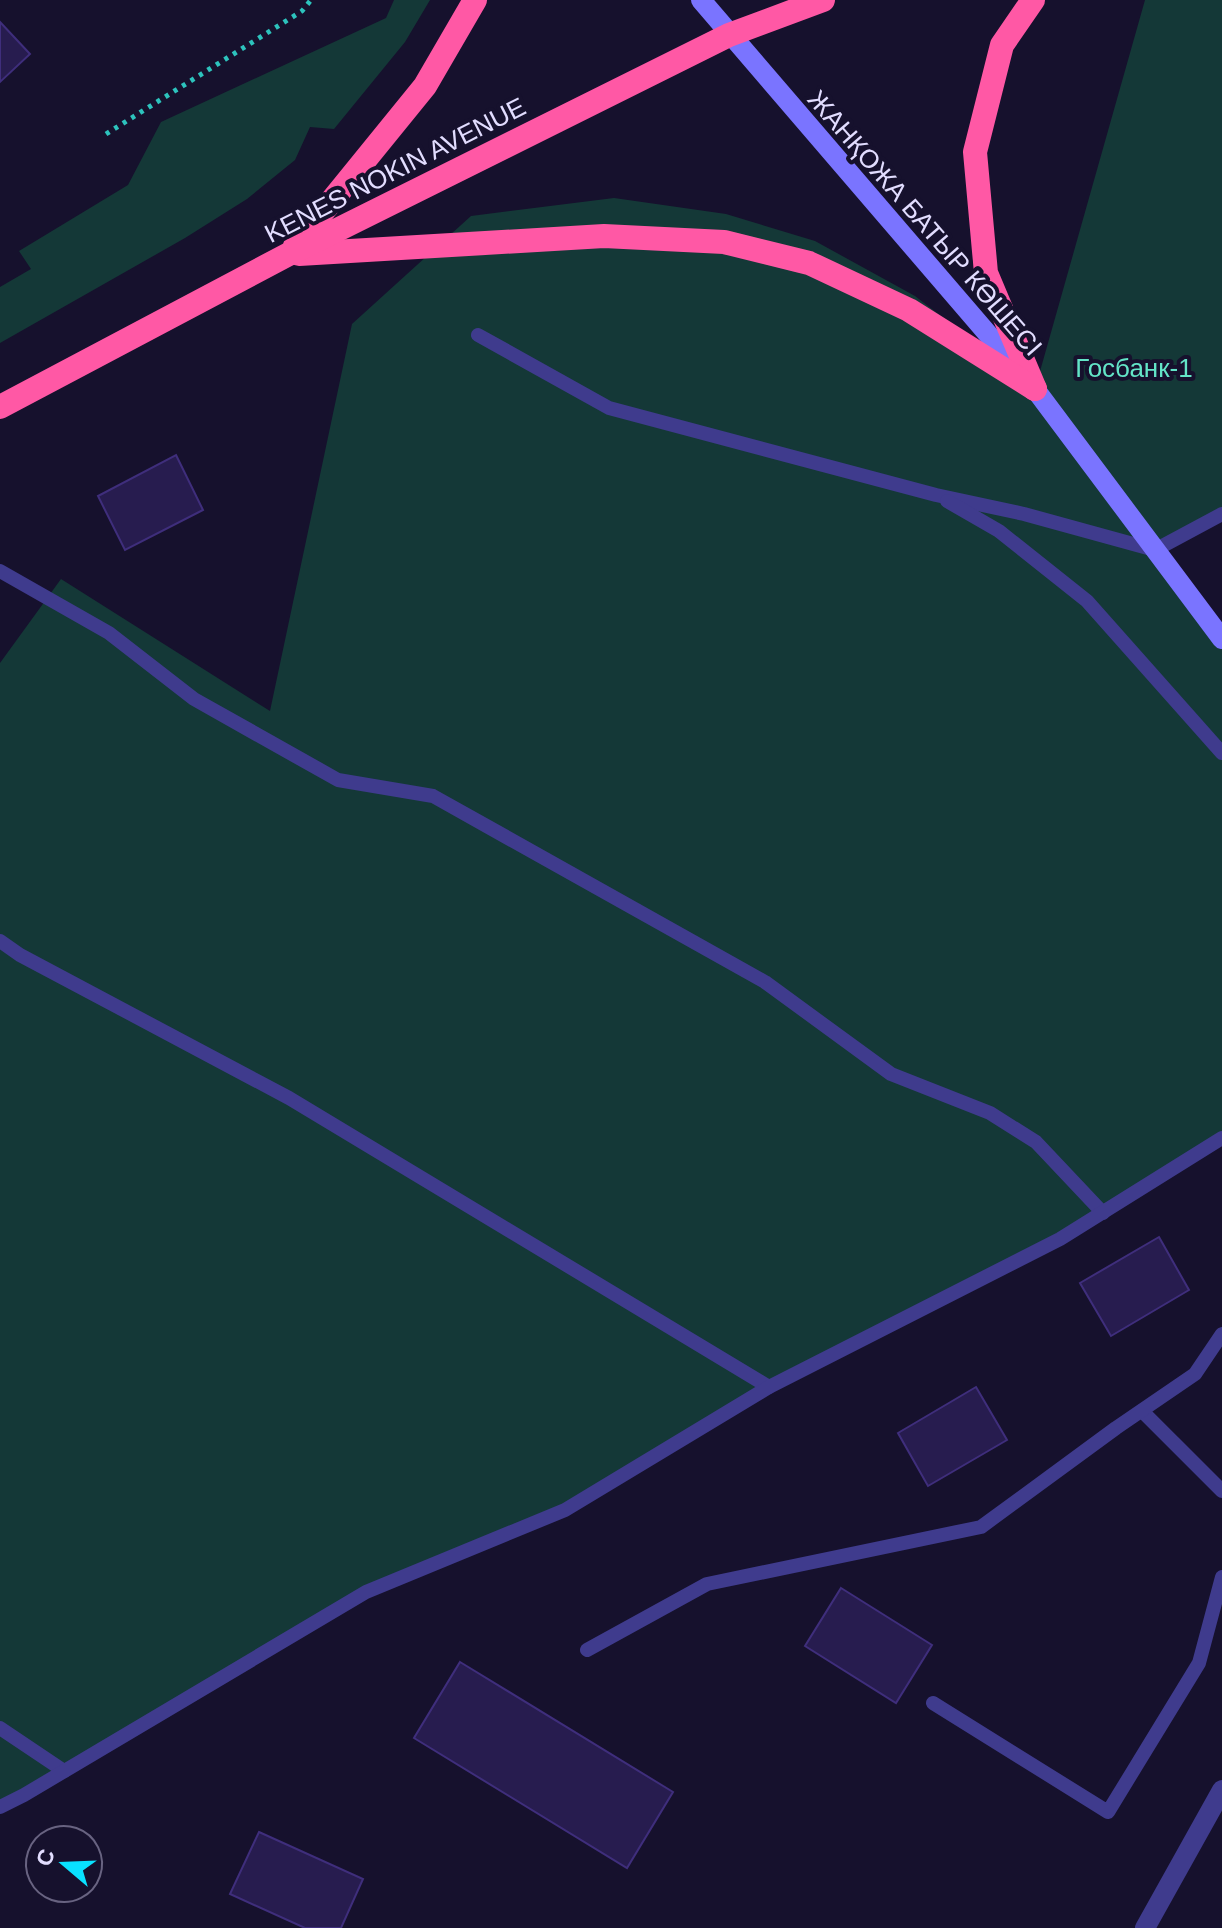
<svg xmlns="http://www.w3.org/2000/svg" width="1222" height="1928" font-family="Helvetica,sans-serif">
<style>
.green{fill:#143837}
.building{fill:#271c4f;stroke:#3f2e7c;stroke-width:2}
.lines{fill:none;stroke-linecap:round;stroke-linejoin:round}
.path{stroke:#2dc3bd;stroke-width:5;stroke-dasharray:4 6;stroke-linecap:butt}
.lane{stroke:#3f3b8d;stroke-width:14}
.street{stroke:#3f3b8d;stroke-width:20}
.secondary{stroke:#7a74ff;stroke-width:20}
.highway{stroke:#ff58a5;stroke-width:24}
.labels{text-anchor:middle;stroke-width:8;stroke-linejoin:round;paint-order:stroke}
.street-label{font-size:26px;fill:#e2ddff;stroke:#16112d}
.park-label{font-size:26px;fill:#63e5c7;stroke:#16112d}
</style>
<rect width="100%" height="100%" fill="#16112d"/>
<g class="green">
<path d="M 394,0 L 430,0 L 405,42 L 334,129 L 310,127 L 295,160 L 247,199 L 185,238 L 0,343 L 0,287 L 31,269 L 19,251 L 128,185 L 161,122 L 386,18 Z"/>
<path d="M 1145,0 L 1222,0 L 1222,514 L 1155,550 L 1222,639 L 1222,1138 L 1060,1239 L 769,1387 L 565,1510 L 366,1593 L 0,1807 L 0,663 L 61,579 L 270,711 L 352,324 L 471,216 L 614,198 L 726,214 L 815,241 L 915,296 L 1035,389 Z"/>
</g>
<g class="building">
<path d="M 0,22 L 30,54 L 0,82 Z"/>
<path d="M 176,455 L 203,510 L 125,550 L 98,496 Z"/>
<path d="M 1159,1237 L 1189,1290 L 1111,1336 L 1080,1283 Z"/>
<path d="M 976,1387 L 1007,1440 L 928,1486 L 898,1433 Z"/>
<path d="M 841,1588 L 932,1645 L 896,1703 L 805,1646 Z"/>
<path d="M 460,1662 L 673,1792 L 627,1868 L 414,1738 Z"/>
<path d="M 259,1832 L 363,1879 L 341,1928 L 305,1928 L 230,1894 Z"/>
</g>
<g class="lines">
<path class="path" d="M 106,134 L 302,11 L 311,0"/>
<g class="lane">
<path d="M 478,335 L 609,408 L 936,495 L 1024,514 L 1155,550 L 1222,514"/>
<path d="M 947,501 L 999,531 L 1087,601 L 1222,753"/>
<path d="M 0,571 L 109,633 L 194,699 L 338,780 L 433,796 L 765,982 L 891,1074 L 990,1113 L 1036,1142 L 1103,1213"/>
<path d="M 0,941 L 20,955 L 289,1098 L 769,1387"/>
<path d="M 1142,1411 L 1222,1491"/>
<path d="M 587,1650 L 707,1584 L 981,1527 L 1116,1428 L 1195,1374 L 1222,1334"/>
<path d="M 933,1703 L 1108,1812 L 1199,1663 L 1222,1577"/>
<path d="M 0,1728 L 64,1771"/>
<path d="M 0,1807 L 24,1795 L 366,1592 L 565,1510 L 769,1387 L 1060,1239 L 1222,1138"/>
</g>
<path class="street" d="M 1145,1928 L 1222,1790"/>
<path class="secondary" d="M 701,0 L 1035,389 L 1222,639"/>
<g class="highway">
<path d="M 1033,0 L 1002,45 L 975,152 L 986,273 L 1035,389"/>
<path d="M 295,246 L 425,86 L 475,0"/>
<path d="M 299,254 L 604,236 L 724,242 L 809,263 L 909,310 L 1035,389"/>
<path d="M 0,407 L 289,254 L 729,35 L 823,0"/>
</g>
</g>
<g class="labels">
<g class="street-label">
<text transform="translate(395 170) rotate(-27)" y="9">KENES NOKIN AVENUE</text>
<text transform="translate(925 223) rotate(49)" y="9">ЖАНҚОЖА БАТЫР КӨШЕСІ</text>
</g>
<g class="park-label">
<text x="1134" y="377">Госбанк-1</text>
</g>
</g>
<g transform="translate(64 1864) rotate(289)"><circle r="38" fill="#16112d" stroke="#686381" stroke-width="2"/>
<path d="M0-6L14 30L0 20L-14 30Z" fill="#09e1ff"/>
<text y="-12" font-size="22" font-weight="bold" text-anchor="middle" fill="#e2ddff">С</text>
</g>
</svg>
